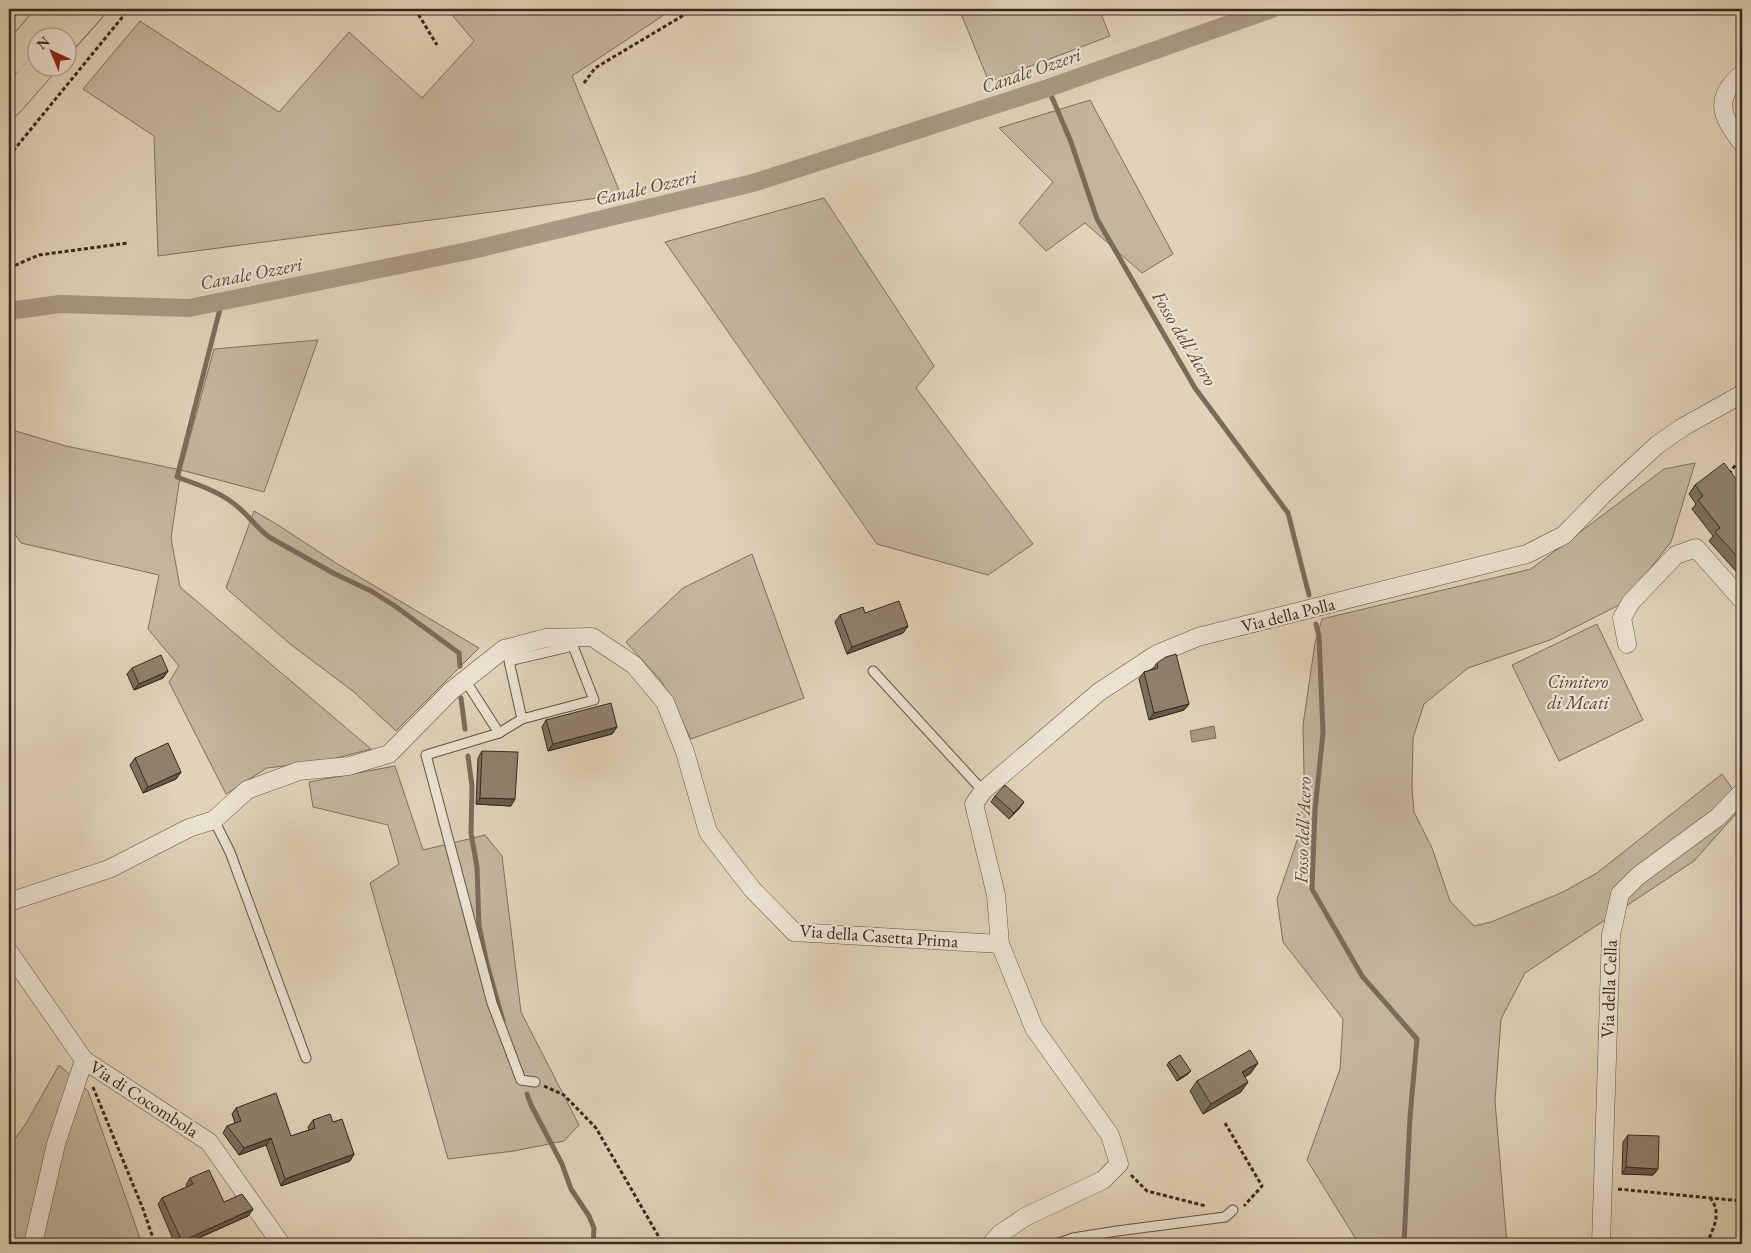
<svg xmlns="http://www.w3.org/2000/svg" width="1751" height="1253" font-family="'EB Garamond',serif">
<style>
.green{fill:#c3b69d;stroke:#7d705c}
.water{fill:#a79983;stroke:#7a6c5a}
.lines{fill:none;stroke-linecap:round;stroke-linejoin:round}
.stream{stroke:#7a6c5a;stroke-width:5}
.canal{stroke:#a79983;stroke-width:18}
.service-casing{stroke:#615443;stroke-width:11}
.minor-casing{stroke:#615443;stroke-width:19}
.motorway-casing{stroke:#37291c;stroke-width:29}
.path{stroke:#37291c;stroke-width:3;stroke-dasharray:4 2.5;stroke-linecap:butt}
.service{stroke:#ebe2d1;stroke-width:9}
.minor{stroke:#ebe2d1;stroke-width:18}
.motorway{stroke:#e0d3b8;stroke-width:28}
.wall{fill:#7b6f5e;stroke:#37291c}
.shaded-wall{fill:#645a4c;stroke:#37291c}
.building{fill:#8f816d;stroke:#37291c}
.labels{text-anchor:middle;stroke-width:4.5;stroke-linejoin:round;paint-order:stroke}
.street-label{font-size:18px;fill:#37291c;stroke:#ebe2d1}
.park-label{font-size:18px;font-style:italic;fill:#534536;stroke:#ebe2d1}
.water-label{font-size:19px;font-style:italic;fill:#594b3b;stroke:#ebe2d1}
</style>
<rect width="100%" height="100%" fill="#e0d3b8"/>
<filter id="stains"><feTurbulence type="fractalNoise" baseFrequency=".004" numOctaves="4"/><feColorMatrix values="0 0 0 0 .2 0 0 0 0 .09 0 0 0 0 .02 0 0 0 .5 -.17"/></filter>
<radialGradient id="worn" r=".72"><stop offset=".6" stop-color="#630" stop-opacity="0"/><stop offset="1" stop-color="#630" stop-opacity=".3"/></radialGradient>
<g class="green">
<path d="M 447,9 L 673,9 L 572,76 L 621,195 L 158,256 L 154,136 L 83,89 L 140,21 L 279,112 L 349,32 L 422,98 L 474,41 Z"/>
<path d="M 959,9 L 1099,9 L 1110,36 L 989,82 Z"/>
<path d="M 1090,100 L 1173,254 L 1142,273 L 1085,223 L 1046,251 L 1019,223 L 1053,182 L 999,128 Z"/>
<path d="M 824,198 L 934,366 L 916,388 L 1033,544 L 988,575 L 877,544 L 665,242 Z"/>
<path d="M 318,340 L 264,492 L 181,470 L 171,538 L 180,587 L 371,749 L 325,761 L 267,768 L 226,794 L 169,682 L 179,666 L 148,629 L 159,575 L 21,543 L 9,525 L 9,429 L 66,446 L 181,470 L 214,349 Z"/>
<path d="M 1695,463 L 1671,542 L 1623,603 L 1550,640 L 1468,668 L 1424,704 L 1413,738 L 1412,787 L 1414,812 L 1432,848 L 1450,901 L 1474,926 L 1491,922 L 1563,892 L 1597,873 L 1722,774 L 1742,803 L 1742,807 L 1694,861 L 1525,973 L 1501,1019 L 1495,1101 L 1507,1244 L 1359,1244 L 1307,1160 L 1340,1069 L 1343,1019 L 1283,942 L 1277,899 L 1301,829 L 1304,773 L 1303,725 L 1315,643 L 1322,619 L 1531,569 L 1664,469 Z"/>
<path d="M 254,511 L 278,525 L 336,563 L 479,648 L 396,731 L 354,692 L 290,644 L 226,588 Z"/>
<path d="M 752,554 L 804,698 L 691,739 L 662,682 L 626,642 L 683,588 Z"/>
<path d="M 1597,624 L 1643,720 L 1559,761 L 1512,665 Z"/>
<path d="M 395,766 L 423,850 L 485,835 L 502,856 L 521,1012 L 579,1125 L 564,1141 L 514,1151 L 448,1159 L 370,883 L 399,864 L 388,825 L 313,807 L 309,782 Z"/>
<path d="M 59,1065 L 88,1091 L 142,1244 L 9,1244 L 9,1147 L 27,1122 Z"/>
</g>
<path class="water" d="M 1214,726 L 1216,738 L 1192,742 L 1190,731 Z"/>
<g class="lines">
<g class="stream">
<path d="M 1048,88 L 1071,142 L 1097,219 L 1195,388 L 1288,513 L 1309,595"/>
<path d="M 222,301 L 177,477 C 198,485 220,491 238,507 C 249,516 257,528 269,537 L 335,574 L 371,591 L 395,606 L 459,653 L 460,666"/>
<path d="M 1316,624 L 1319,636 L 1323,733 L 1315,810 L 1312,889 L 1362,976 L 1417,1039 L 1410,1117 L 1404,1244"/>
<path d="M 461,698 L 465,729"/>
<path d="M 468,756 L 472,786 L 471,833 L 477,867 L 479,926 L 487,964 L 503,1021"/>
<path d="M 527,1094 L 531,1105 L 562,1164 L 571,1189 L 589,1216 L 594,1228 L 593,1244"/>
</g>
<path class="canal" d="M 9,311 L 60,304 L 189,308 L 468,251 L 753,183 L 1048,88 L 1272,9"/>
<g class="service-casing">
<g id="service">
<path d="M 873,671 L 983,791"/>
<path d="M 465,680 L 499,733 L 426,755 L 492,1003 L 521,1080 L 535,1082"/>
<path d="M 499,733 L 522,719 L 509,661 L 573,646 L 594,700 L 522,719"/>
<path d="M 214,820 L 230,852 L 306,1058"/>
<path d="M 1056,1244 L 1073,1238 L 1117,1231 L 1225,1217 L 1233,1210"/>
</g>
</g>
<g class="minor-casing">
<g id="minor">
<path d="M 1742,74 C 1713,98 1721,117 1742,143"/>
<path d="M 1627,644 L 1622,618 L 1631,602 L 1676,555 L 1696,548 L 1742,600"/>
<path d="M 9,902 L 109,869 L 189,828 L 214,820 L 247,790 L 299,771 L 349,766 L 389,754 L 451,691 L 504,649 L 546,638 L 592,637 L 634,665 L 665,702 L 685,752 L 708,832 L 752,889 L 794,932 L 1000,944"/>
<path d="M 9,952 L 84,1060 L 209,1142 L 281,1244"/>
<path d="M 33,1244 L 56,1144 L 84,1060"/>
<path d="M 991,1244 L 1000,1234 L 1025,1217 L 1103,1180 L 1119,1164 L 1110,1135 L 1034,1028 L 1000,944 L 996,895 L 974,804 L 983,791 L 1099,692 L 1157,654 L 1198,637 L 1527,554 L 1564,535 L 1605,493 L 1657,445 L 1683,427 L 1742,394"/>
<path d="M 1601,1244 L 1611,935 L 1620,894 L 1638,876 L 1718,817 L 1742,792"/>
</g>
</g>
<g class="motorway-casing">
<g id="motorway">
<path d="M 65,38 L 91,9"/>
<path d="M 9,61 L 54,9"/>
<path d="M 9,103 L 40,68"/>
</g>
</g>
<g class="path">
<path d="M 415,9 L 437,45"/>
<path d="M 584,83 L 595,68 L 694,9"/>
<path d="M 9,156 L 129,9"/>
<path d="M 9,268 L 39,255 L 128,243"/>
<path d="M 1729,474 L 1742,456"/>
<path d="M 544,1086 L 564,1095 L 596,1128 L 663,1244"/>
<path d="M 93,1087 L 143,1209 L 155,1244"/>
<path d="M 1225,1123 L 1262,1186 L 1244,1206"/>
<path d="M 1131,1175 L 1147,1191 L 1206,1206"/>
<path d="M 1618,1189 L 1742,1201"/>
<path d="M 1707,1244 C 1713,1228 1722,1214 1711,1199"/>
</g>
<use href="#service" class="service"/>
<use href="#minor" class="minor"/>
<use href="#motorway" class="motorway"/>
</g>
<g class="wall">
<path d="M 1695,485 L 1742,487 L 1742,578 L 1709,541 L 1713,536 L 1692,509 L 1696,504 L 1689,494 Z"/>
<path d="M 840,615 L 908,626 L 903,633 L 847,654 L 835,622 Z"/>
<path d="M 1157,663 L 1189,704 L 1184,710 L 1149,720 L 1139,679 L 1144,672 L 1152,670 Z"/>
<path d="M 132,668 L 168,671 L 163,678 L 134,690 L 127,674 Z"/>
<path d="M 546,720 L 617,727 L 612,734 L 548,751 L 542,727 Z"/>
<path d="M 482,751 L 511,806 L 476,804 L 478,758 Z"/>
<path d="M 135,758 L 181,772 L 176,779 L 143,793 L 130,765 Z"/>
<path d="M 995,796 L 1019,809 L 1009,819 L 991,802 Z"/>
<path d="M 1169,1062 L 1191,1071 L 1188,1074 L 1177,1081 L 1167,1065 Z"/>
<path d="M 1251,1073 L 1245,1077 L 1241,1092 L 1203,1114 L 1190,1091 L 1197,1081 Z"/>
<path d="M 236,1108 L 291,1136 L 309,1130 L 308,1127 L 313,1120 L 333,1122 L 354,1154 L 350,1161 L 281,1186 L 266,1145 L 239,1155 L 223,1133 L 227,1126 L 235,1123 L 232,1114 Z"/>
<path d="M 1628,1135 L 1658,1169 L 1653,1175 L 1622,1174 L 1623,1142 Z"/>
<path d="M 190,1178 L 224,1202 L 253,1209 L 248,1216 L 185,1244 L 175,1244 L 158,1204 L 162,1198 L 187,1187 L 186,1185 Z"/>
</g>
<g class="shaded-wall">
<path d="M 908,626 L 903,633 L 847,654 L 852,647 Z"/>
<path d="M 168,671 L 163,678 L 134,690 L 139,684 Z"/>
<path d="M 1189,704 L 1184,710 L 1149,720 L 1154,713 Z"/>
<path d="M 617,727 L 612,734 L 548,751 L 553,744 Z"/>
<path d="M 181,772 L 176,779 L 143,793 L 148,787 Z"/>
<path d="M 480,798 L 515,799 L 511,806 L 476,804 Z"/>
<path d="M 1024,802 L 1019,809 L 1009,819 L 1014,813 Z"/>
<path d="M 1258,1063 L 1251,1073 L 1235,1083 L 1242,1072 Z"/>
<path d="M 1191,1071 L 1188,1074 L 1177,1081 L 1180,1078 Z"/>
<path d="M 1248,1082 L 1241,1092 L 1203,1114 L 1211,1104 Z"/>
<path d="M 271,1138 L 266,1145 L 239,1155 L 244,1148 Z"/>
<path d="M 354,1154 L 350,1161 L 281,1186 L 285,1179 Z"/>
<path d="M 1626,1167 L 1658,1169 L 1653,1175 L 1622,1174 Z"/>
<path d="M 253,1209 L 248,1216 L 185,1244 L 180,1244 L 182,1241 Z"/>
</g>
<g class="building">
<path d="M 1724,463 L 1742,487 L 1742,562 L 1715,532 L 1720,528 L 1698,500 L 1703,496 L 1695,485 Z"/>
<path d="M 899,601 L 908,626 L 852,647 L 840,615 L 863,607 L 865,613 Z"/>
<path d="M 1176,654 L 1189,704 L 1154,713 L 1144,672 L 1158,668 L 1157,663 L 1166,657 Z"/>
<path d="M 161,655 L 168,671 L 139,684 L 132,668 Z"/>
<path d="M 611,703 L 617,727 L 553,744 L 546,720 Z"/>
<path d="M 168,743 L 181,772 L 148,787 L 135,758 Z"/>
<path d="M 482,751 L 518,752 L 515,799 L 480,798 Z"/>
<path d="M 1005,785 L 1024,802 L 1014,813 L 995,796 Z"/>
<path d="M 1250,1050 L 1258,1063 L 1242,1072 L 1248,1082 L 1211,1104 L 1197,1081 Z"/>
<path d="M 1180,1055 L 1191,1071 L 1180,1078 L 1169,1062 Z"/>
<path d="M 276,1093 L 291,1136 L 315,1128 L 313,1120 L 330,1114 L 333,1122 L 342,1119 L 354,1154 L 285,1179 L 271,1138 L 244,1148 L 227,1126 L 241,1121 L 236,1108 Z"/>
<path d="M 1628,1135 L 1659,1136 L 1658,1169 L 1626,1167 Z"/>
<path d="M 209,1170 L 224,1202 L 242,1194 L 253,1209 L 182,1241 L 162,1198 L 193,1184 L 190,1178 Z"/>
</g>
<g class="labels">
<g class="street-label">
<text transform="translate(1288 615) rotate(-14)" y="6">Via della Polla</text>
<text transform="translate(879 936) rotate(4)" y="6">Via della Casetta Prima</text>
<text transform="translate(1609 989) rotate(-88)" y="6">Via della Cella</text>
<text transform="translate(144 1099) rotate(33)" y="6">Via di Cocombola</text>
</g>
<g class="park-label">
<text x="1578" y="688">Cimitero<tspan x="1578" dy="21">di Meati</tspan></text>
</g>
<g class="water-label">
<text transform="translate(1031 70) rotate(-19)" y="7">Canale Ozzeri</text>
<text transform="translate(646 187) rotate(-13)" y="7">Canale Ozzeri</text>
<text transform="translate(251 273) rotate(-11)" y="7">Canale Ozzeri</text>
<text transform="translate(1185 338) rotate(59)" y="7">Fosso dell'Acero</text>
<text transform="translate(1302 830) rotate(-88)" y="7">Fosso dell'Acero</text>
</g>
</g>
<rect width="1751" height="1253" fill="none" stroke="#e0d3b8" stroke-width="30"/>
<rect x="10" y="10" width="1731" height="1233" fill="none" stroke="#37291c" stroke-width="2.5"/>
<rect x="15" y="15" width="1721" height="1223" fill="none" stroke="#37291c"/>
<g transform="translate(52 52) rotate(316)"><circle r="24" fill="#ebe2d1" stroke="#a39889"/>
<path d="M0-4L9 19L0 12L-9 19Z" fill="#8f2418"/>
<text y="-8" font-size="14" font-weight="bold" text-anchor="middle" fill="#37291c">N</text>
</g>
<rect width="100%" height="100%" filter="url(#stains)"/>
<rect width="100%" height="100%" fill="url(#worn)"/>
</svg>
